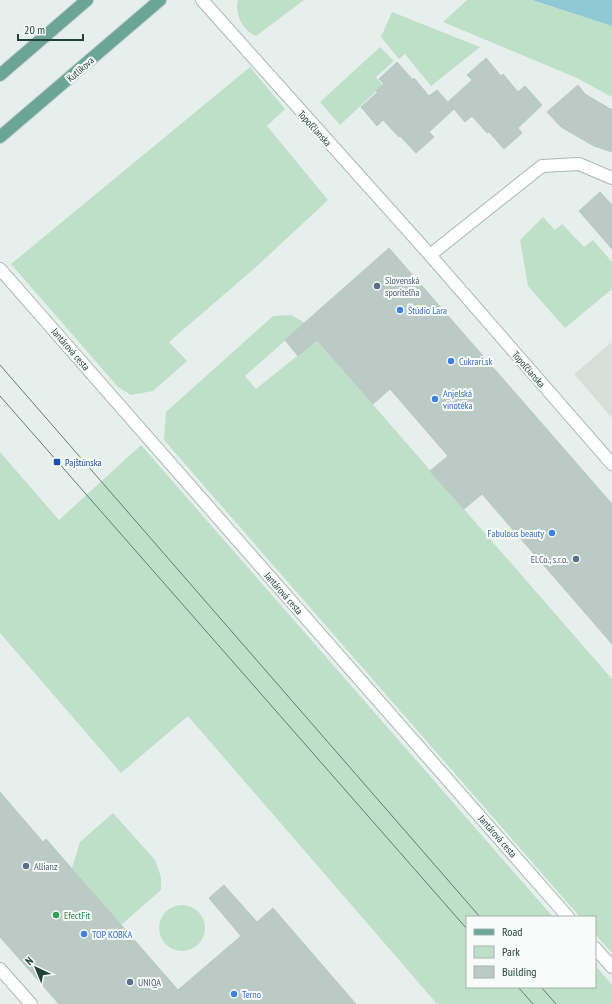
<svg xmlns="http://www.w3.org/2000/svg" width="612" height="1004" font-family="'PT Sans Narrow',sans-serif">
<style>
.built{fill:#d4dfda}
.green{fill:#bfe0c8}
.water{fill:#8ec9d4}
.building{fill:#bbcac4;stroke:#b8c9c2}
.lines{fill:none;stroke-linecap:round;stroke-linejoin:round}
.minor-casing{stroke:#a8b8b2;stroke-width:14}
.major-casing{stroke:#c2cac8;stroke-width:14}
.minor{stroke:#fff;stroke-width:12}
.major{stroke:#6aa596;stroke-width:12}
.tram{stroke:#5f7d75;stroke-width:1}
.service-dot{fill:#5c6f8a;stroke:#f7fbf9;stroke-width:1.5}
.shop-dot{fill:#3f7fe0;stroke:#f7fbf9;stroke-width:1.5}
.transit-dot{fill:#1a4fb4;stroke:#f7fbf9;stroke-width:1.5}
.leisure-dot{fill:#2e9e5b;stroke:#f7fbf9;stroke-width:1.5}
.labels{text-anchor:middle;stroke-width:4;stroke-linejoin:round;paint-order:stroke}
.street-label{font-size:10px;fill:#24423a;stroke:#f7fbf9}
.service-label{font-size:10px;fill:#4e5e75;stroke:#f7fbf9;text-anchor:start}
.shop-label{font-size:10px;fill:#366cbe;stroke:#f7fbf9;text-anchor:start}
.transit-label{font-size:10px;fill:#164399;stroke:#f7fbf9;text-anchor:start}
.leisure-label{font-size:10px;fill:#27864d;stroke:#f7fbf9;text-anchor:start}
</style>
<rect width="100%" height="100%" fill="#e6efeb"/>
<path class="built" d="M 612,342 L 612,418 L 574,374 Z"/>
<g class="green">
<path d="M 238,0 L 304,0 L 256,36 C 243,31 234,13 238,0 Z"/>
<path d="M 467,0 L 532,0 L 612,26 L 612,97 L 577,78 L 443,22 Z"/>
<path d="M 392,12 L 480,47 L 431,86 L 405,54 L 399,59 L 381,37 Z"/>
<path d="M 380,47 L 394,61 L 376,77 L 383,85 L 340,125 L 320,102 Z"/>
<path d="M 250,67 L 285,109 L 267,126 L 328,200 L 256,267 L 169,342 L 187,361 L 153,391 L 131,395 L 118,387 L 11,264 Z"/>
<path d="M 543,217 L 555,230 L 562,224 L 584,247 L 593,240 L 612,262 L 612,289 L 565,328 L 528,286 L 520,240 Z"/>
<path d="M 291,315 L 305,323 L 245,376 L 256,389 L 317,340 L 347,375 L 364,359 L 355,384 L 612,679 L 612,953 L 595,934 L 595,917 L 580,917 L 164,440 L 166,412 L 273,316 Z"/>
<path d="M 141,445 L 553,917 L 467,917 L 467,987 L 595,987 L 595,965 L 612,985 L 612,1004 L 437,1004 L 188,716 L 121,773 L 0,633 L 0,452 L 59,520 Z"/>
<path d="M 113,813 L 155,860 L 161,877 L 161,890 L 121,925 L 72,868 L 80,842 Z"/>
<circle cx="182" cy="928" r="23"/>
</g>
<path class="water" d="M 532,0 L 612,0 L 612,26 Z"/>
<g class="building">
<path d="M 486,58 L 501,76 L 503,74 L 518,92 L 525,86 L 542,105 L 518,128 L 522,133 L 504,149 L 489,132 L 487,133 L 472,116 L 465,122 L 448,102 L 472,80 L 467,75 Z"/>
<path d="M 397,62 L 413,80 L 414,78 L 429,96 L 437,90 L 454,109 L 429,132 L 434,137 L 416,153 L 400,136 L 399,137 L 383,120 L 377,126 L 361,107 L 378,92 L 376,91 L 384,84 L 379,79 Z"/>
<path d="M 578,85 L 585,94 L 612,110 L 612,152 L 594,146 L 561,127 L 547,112 Z"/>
<path d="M 600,192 L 612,205 L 612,249 L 579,211 Z"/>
<path d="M 389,248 L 612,504 L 612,644 L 482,494 L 464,509 L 430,471 L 448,456 L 390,389 L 373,404 L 317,340 L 298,356 L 285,340 Z"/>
<path d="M 0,792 L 43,842 L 46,839 L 178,990 L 241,936 L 209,898 L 224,885 L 257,922 L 273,908 L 356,1004 L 59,1004 L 0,937 Z"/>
</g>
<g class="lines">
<g class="minor-casing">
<g id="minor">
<path d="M 202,0 L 430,255 L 612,464"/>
<path d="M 430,255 L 542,166 L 579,164 L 612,178"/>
<path d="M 0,269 L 568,917"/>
<path d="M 595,948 L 612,967"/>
<path d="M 0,969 L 31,1004"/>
</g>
</g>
<g class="major-casing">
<g id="major">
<path d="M 0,75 L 87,0"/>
<path d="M 0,137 L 160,0"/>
</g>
</g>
<use href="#minor" class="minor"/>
<use href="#major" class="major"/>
<g class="tram">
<path d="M 0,365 L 480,917"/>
<path d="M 0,396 L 467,929"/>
<path d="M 518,987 L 533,1004"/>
<path d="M 541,987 L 556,1004"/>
</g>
</g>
<g class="service-dot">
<circle cx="377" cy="286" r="4"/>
<circle cx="576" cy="559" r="4"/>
<circle cx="26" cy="866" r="4"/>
<circle cx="130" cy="982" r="4"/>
</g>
<g class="shop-dot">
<circle cx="400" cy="310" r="4"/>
<circle cx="451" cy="361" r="4"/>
<circle cx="435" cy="399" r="4"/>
<circle cx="552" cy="533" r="4"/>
<circle cx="84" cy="934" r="4"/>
<circle cx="234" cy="994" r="4"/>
</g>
<rect class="transit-dot" x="53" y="458" width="8" height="8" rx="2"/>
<circle class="leisure-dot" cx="56" cy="915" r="4"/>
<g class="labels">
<g class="street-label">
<text transform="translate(80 69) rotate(-41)" y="4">Kutlíkova</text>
<text transform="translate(315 128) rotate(48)" y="4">Topoľčianska</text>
<text transform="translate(71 349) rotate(49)" y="4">Jantárová cesta</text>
<text transform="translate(529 369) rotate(49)" y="4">Topoľčianska</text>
<text transform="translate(284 593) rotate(49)" y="4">Jantárová cesta</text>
<text transform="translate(498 836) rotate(49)" y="4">Jantárová cesta</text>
</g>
<g class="service-label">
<text x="385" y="284">Slovenská<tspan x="385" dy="12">sporiteľňa</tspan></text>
<text x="568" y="563" text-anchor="end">El.Co., s.r.o.</text>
<text x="34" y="870">Allianz</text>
<text x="138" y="986">UNIQA</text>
</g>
<g class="shop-label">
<text x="408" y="314">Štúdio Lara</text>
<text x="459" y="365">Cukrari.sk</text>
<text x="443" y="397">Anjelská<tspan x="443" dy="12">vinotéka</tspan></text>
<text x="544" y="537" text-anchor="end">Fabulous beauty</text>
<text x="92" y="938">TOP KOBKA</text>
<text x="242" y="998">Terno</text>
</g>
<g class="transit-label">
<text x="65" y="466">Pajštúnska</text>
</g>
<g class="leisure-label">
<text x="64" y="919">EfectFit</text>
</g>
</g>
<rect x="466" y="916" width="130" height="72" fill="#f7fbf9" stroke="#a3b1ad"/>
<rect x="474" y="929" width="20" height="6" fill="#6aa596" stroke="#a3b1ad"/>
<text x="502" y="936" font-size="12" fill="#24423a">Road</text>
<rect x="474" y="946" width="20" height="12" fill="#bfe0c8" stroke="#a3b1ad"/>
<text x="502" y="956" font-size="12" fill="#24423a">Park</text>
<rect x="474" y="966" width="20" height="12" fill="#bbcac4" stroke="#a3b1ad"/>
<text x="502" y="976" font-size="12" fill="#24423a">Building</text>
<g transform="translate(36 968) rotate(316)" stroke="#f7fbf9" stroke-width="3" paint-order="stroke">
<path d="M0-3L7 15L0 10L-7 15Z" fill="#24423a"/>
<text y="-6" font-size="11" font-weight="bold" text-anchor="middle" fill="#24423a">N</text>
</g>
<path d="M18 34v6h65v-6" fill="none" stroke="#24423a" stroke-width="2"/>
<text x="24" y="34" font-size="12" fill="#24423a" stroke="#f7fbf9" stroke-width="3" paint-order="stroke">20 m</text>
</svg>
